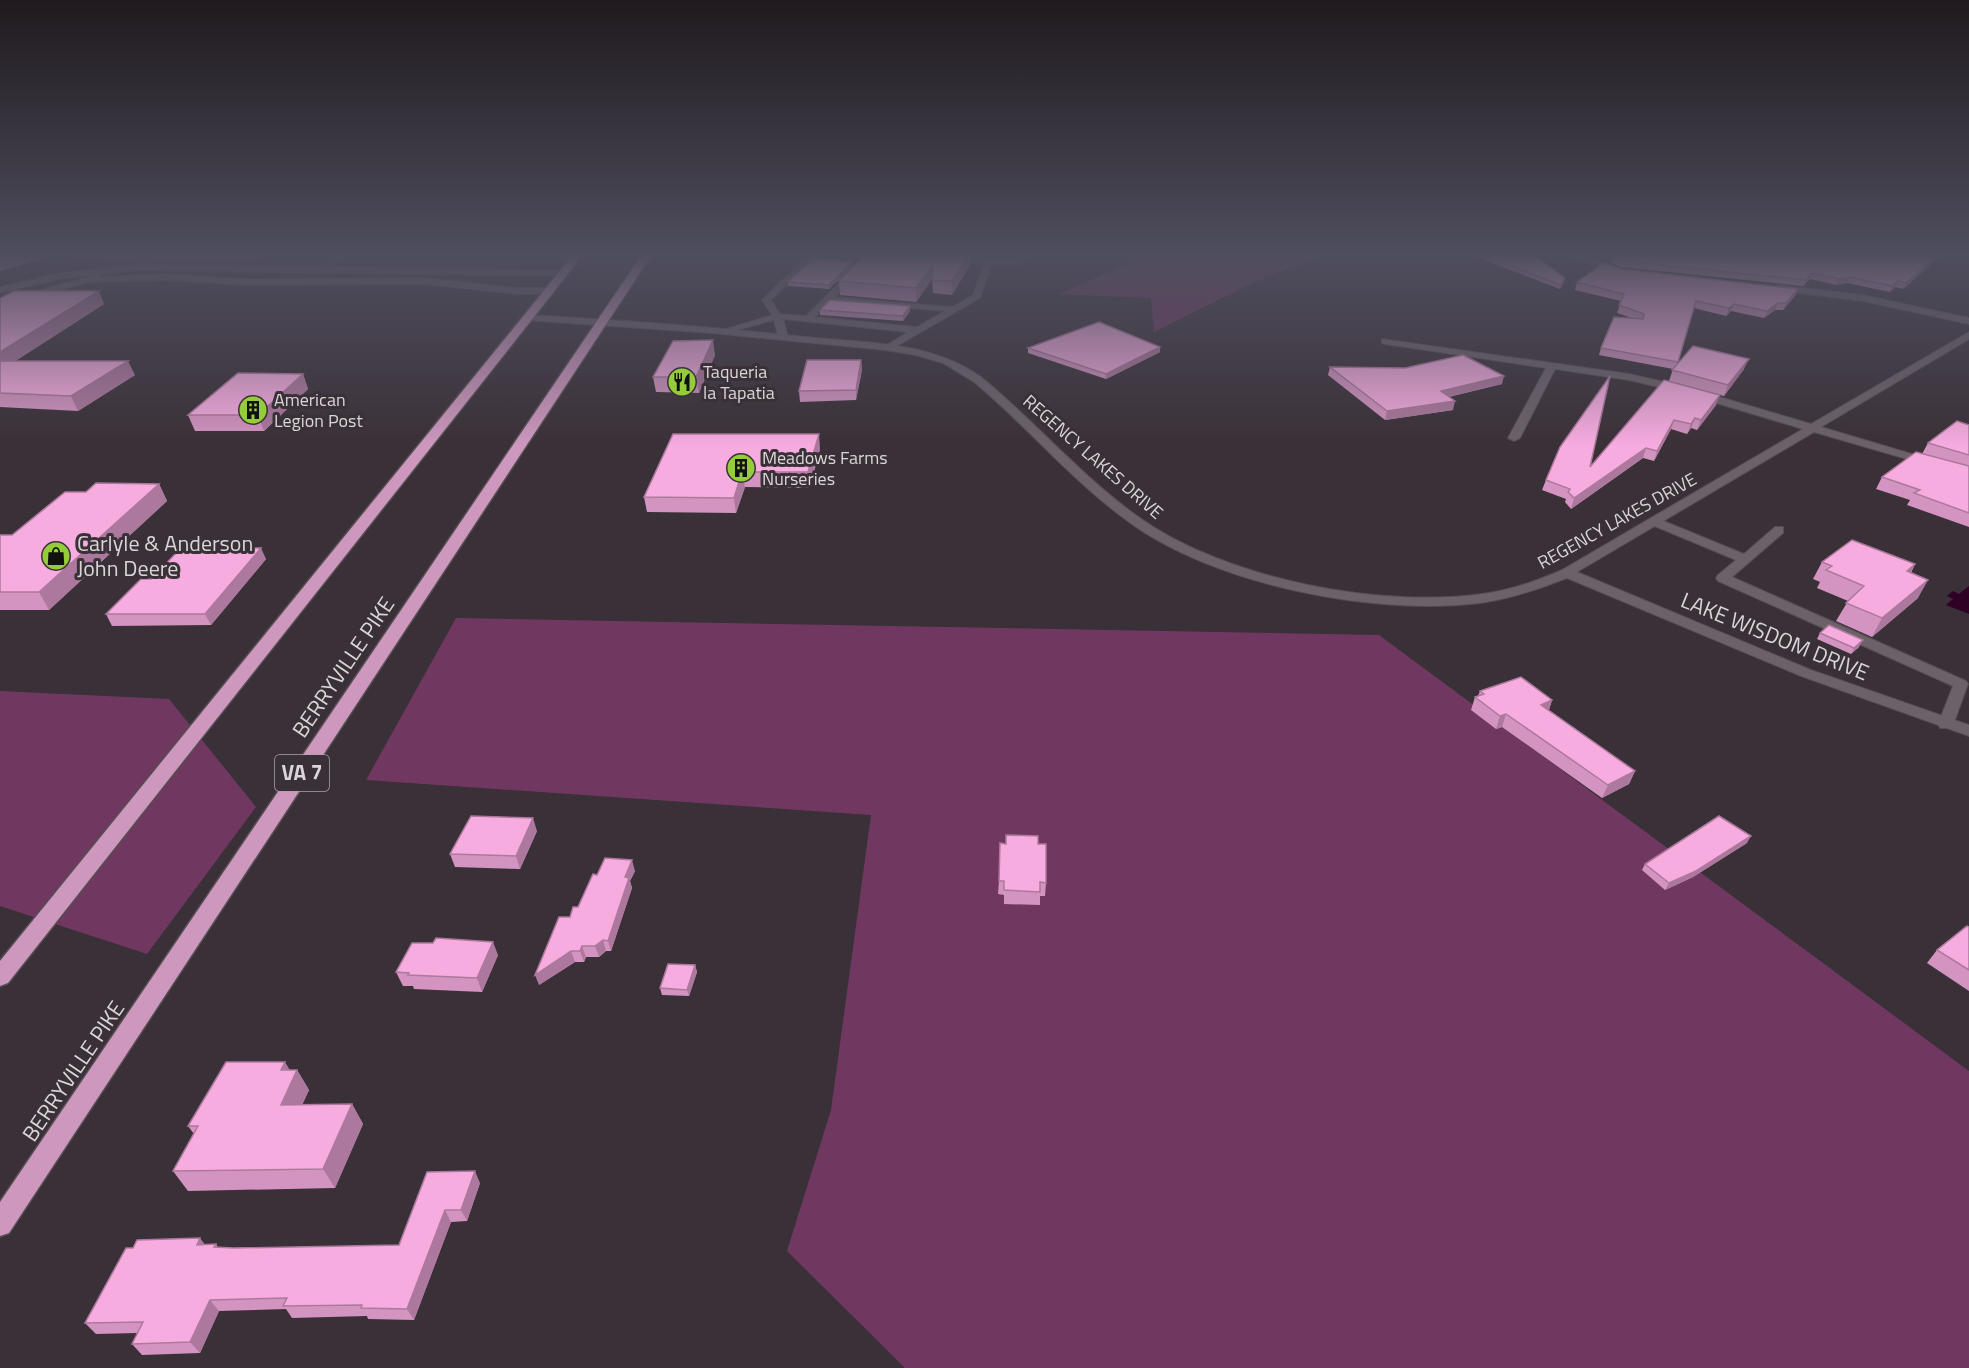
<svg xmlns="http://www.w3.org/2000/svg" width="1969" height="1368" font-family="'Titillium Web',sans-serif">
<style>
.green{fill:#703861}
.water{fill:#2e0125}
.lines{fill:none;stroke-linecap:round;stroke-linejoin:round}
.service-casing{stroke:#554d52;stroke-width:2}
.minor-casing{stroke:#554d52;stroke-width:2}
.trunk-casing{stroke:#554d52;stroke-width:3}
.service{fill:#6c6169;fill-rule:evenodd}
.minor{fill:#6c6169;fill-rule:evenodd}
.trunk{fill:#ce98be;fill-rule:evenodd}
.wall{fill:#d494c1}
.shaded-wall{fill:#ad789d}
.building{fill:#f7ace0;stroke:#ad789d;stroke-width:1.5}
.labels{text-anchor:middle;stroke-width:6;stroke-linejoin:round;paint-order:stroke}
.far-poi-label{font-size:18px;fill:#dbd5d9;stroke:#3a3037;text-anchor:start}
.far-street-label{font-size:18px;fill:#dbd5d9;stroke:#3a3037}
.shield{fill:#3a3037;stroke:#aba4a8;stroke-width:1.5}
.shield-label{font-size:21px;font-weight:bold;fill:#dbd5d9}
.poi-label{font-size:22px;fill:#dbd5d9;stroke:#3a3037;text-anchor:start}
.street-label{font-size:22px;fill:#dbd5d9;stroke:#3a3037}
</style>
<rect width="100%" height="100%" fill="#3a3037"/>
<g class="green">
<path d="M 70,256 L 264,256 L 254,262 L 76,260 Z"/>
<path d="M 1145,256 L 1320,256 L 1250,284 L 1154,332 L 1151,298 L 1059,294 Z"/>
<path d="M 456,618 L 1379,635 L 1969,1071 L 1969,1368 L 905,1368 L 787,1251 L 831,1110 L 871,815 L 366,780 Z"/>
<path d="M 0,691 L 169,699 L 256,807 L 147,954 L 0,906 Z"/>
</g>
<path class="water" d="M 1969,586 L 1969,614 L 1946,605 L 1953,599 L 1947,596 L 1953,591 L 1959,594 Z"/>
<g class="lines">
<g class="service-casing">
<g id="service">
<path d="M 334,256 L 343,256 L 327,271 L 321,271 L 321,267 Z"/>
<path d="M 807,256 L 816,256 L 771,300 L 780,314 L 806,316 L 866,256 L 874,256 L 835,297 L 952,307 L 973,295 L 984,264 L 912,258 L 908,256 L 1017,259 L 1018,256 L 1026,256 L 1023,264 L 992,265 L 980,298 L 890,350 L 882,348 L 908,332 L 783,319 L 788,337 L 783,340 L 778,337 L 774,320 L 723,334 L 723,330 L 772,315 L 762,300 ZM 830,302 L 945,311 L 917,327 L 815,317 Z"/>
<path d="M 98,274 L 102,277 L 166,274 L 245,279 L 424,278 L 517,288 L 549,288 L 553,291 L 549,294 L 517,294 L 424,284 L 245,285 L 166,280 L 89,282 L 0,307 L 0,301 Z"/>
<path d="M 1656,518 L 1744,554 L 1775,527 L 1783,527 L 1783,533 L 1732,577 L 1966,681 L 1968,684 L 1952,728 L 1940,728 L 1938,724 L 1953,686 L 1718,581 L 1716,578 L 1718,575 L 1736,560 L 1652,525 L 1652,519 Z"/>
</g>
</g>
<g class="minor-casing">
<g id="minor">
<path d="M 1568,256 L 1580,256 L 1623,271 L 1616,273 Z"/>
<path d="M 137,264 L 564,270 L 568,273 L 564,276 L 137,270 L 59,279 L 0,293 L 0,287 L 59,273 Z"/>
<path d="M 1777,285 L 1863,295 L 1969,318 L 1969,324 L 1863,301 L 1774,290 L 1773,288 Z"/>
<path d="M 528,315 C 621,320 714,327 806,337 C 866,343 931,341 981,377 C 1035,421 1081,476 1137,516 C 1224,579 1383,610 1489,593 C 1514,589 1539,580 1562,570 L 1803,429 L 1676,391 L 1629,380 L 1555,369 L 1520,438 L 1514,441 L 1508,438 L 1546,368 L 1385,344 L 1382,343 L 1382,339 L 1629,374 L 1682,386 L 1811,424 L 1969,332 L 1969,339 L 1821,427 L 1932,460 L 1932,464 L 1924,464 L 1814,432 L 1577,572 L 1811,670 L 1969,725 L 1969,736 L 1801,676 L 1567,578 C 1539,589 1510,599 1480,603 C 1374,616 1215,585 1129,522 C 1072,481 1027,426 974,382 L 943,363 L 916,355 L 885,350 L 711,333 L 525,320 L 525,316 Z"/>
</g>
</g>
<g class="trunk-casing">
<g id="trunk">
<path d="M 572,256 L 582,256 L 8,983 L 0,986 L 0,961 Z"/>
<path d="M 641,256 L 651,256 L 9,1233 L 0,1236 L 0,1202 Z"/>
</g>
</g>
<use href="#service" class="service"/>
<use href="#minor" class="minor"/>
<use href="#trunk" class="trunk"/>
</g>
<g class="wall">
<path d="M 931,256 L 970,256 L 970,265 L 952,295 L 933,293 L 932,279 L 916,302 L 840,295 L 839,281 L 931,258 Z"/>
<path d="M 1474,256 L 1535,256 L 1564,282 L 1560,289 Z"/>
<path d="M 1940,256 L 1903,289 L 1895,287 L 1890,292 L 1847,283 L 1836,285 L 1810,279 L 1803,286 L 1621,267 L 1611,263 L 1613,257 Z"/>
<path d="M 853,266 L 829,289 L 788,286 L 788,282 Z"/>
<path d="M 1622,269 L 1798,289 L 1795,296 L 1783,310 L 1775,310 L 1764,318 L 1731,311 L 1726,316 L 1694,308 L 1677,364 L 1744,369 L 1724,396 L 1669,381 L 1673,369 L 1599,355 L 1601,348 L 1632,318 L 1617,313 L 1621,301 L 1575,290 L 1577,282 Z"/>
<path d="M 0,298 L 104,304 L 15,361 L 135,375 L 78,411 L 0,407 Z"/>
<path d="M 910,306 L 910,311 L 903,321 L 820,315 L 820,310 Z"/>
<path d="M 1160,347 L 1160,352 L 1106,379 L 1028,353 L 1028,348 Z"/>
<path d="M 715,355 L 699,393 L 656,392 L 653,377 Z"/>
<path d="M 861,360 L 862,370 L 856,400 L 800,402 L 799,391 Z"/>
<path d="M 1330,367 L 1502,384 L 1449,397 L 1453,410 L 1385,420 L 1328,375 Z"/>
<path d="M 303,374 L 308,389 L 264,431 L 195,431 L 188,415 Z"/>
<path d="M 1664,380 L 1716,405 L 1697,430 L 1691,428 L 1687,434 L 1671,429 L 1654,461 L 1643,458 L 1571,509 L 1565,502 L 1566,499 L 1542,490 L 1546,480 L 1590,467 Z"/>
<path d="M 1969,425 L 1969,527 L 1907,505 L 1910,500 L 1876,489 L 1882,477 L 1922,454 L 1928,443 Z"/>
<path d="M 820,449 L 810,488 L 745,487 L 736,513 L 647,512 L 644,497 Z"/>
<path d="M 159,484 L 167,501 L 49,610 L 0,610 L 0,535 L 12,535 L 86,492 Z"/>
<path d="M 266,559 L 211,625 L 112,626 L 106,614 L 151,579 Z"/>
<path d="M 1822,562 L 1915,564 L 1911,573 L 1918,598 L 1872,637 L 1836,621 L 1848,601 L 1817,588 L 1820,582 L 1813,579 Z"/>
<path d="M 1820,633 L 1859,647 L 1851,654 L 1817,639 Z"/>
<path d="M 1480,691 L 1552,700 L 1549,710 L 1635,771 L 1629,784 L 1602,798 L 1502,727 L 1496,729 L 1471,710 L 1475,697 L 1478,696 Z"/>
<path d="M 537,831 L 520,869 L 455,867 L 450,854 Z"/>
<path d="M 1747,843 L 1693,877 L 1665,890 L 1642,870 L 1645,864 Z"/>
<path d="M 1038,844 L 1046,883 L 1045,896 L 1040,896 L 1040,905 L 1004,904 L 1004,895 L 998,894 L 999,881 Z"/>
<path d="M 635,871 L 630,881 L 632,888 L 611,951 L 606,951 L 599,957 L 586,957 L 584,962 L 575,962 L 539,985 L 578,907 L 597,875 Z"/>
<path d="M 1969,927 L 1969,991 L 1927,963 L 1937,950 Z"/>
<path d="M 498,955 L 482,992 L 414,989 L 413,986 L 403,986 L 396,972 Z"/>
<path d="M 695,965 L 697,972 L 689,996 L 662,995 L 660,988 Z"/>
<path d="M 290,1070 L 297,1070 L 309,1090 L 302,1105 L 352,1104 L 363,1124 L 335,1188 L 188,1191 L 173,1171 L 194,1134 L 188,1126 Z"/>
<path d="M 480,1183 L 467,1221 L 451,1222 L 414,1320 L 368,1319 L 367,1316 L 292,1318 L 286,1309 L 219,1311 L 200,1353 L 142,1355 L 132,1344 L 137,1333 L 96,1334 L 85,1323 L 205,1245 L 216,1244 L 218,1248 L 234,1248 L 399,1245 Z"/>
</g>
<g class="shaded-wall">
<path d="M 16,256 L 51,256 L 0,271 L 0,260 Z"/>
<path d="M 968,256 L 970,256 L 970,265 L 952,295 L 952,281 Z"/>
<path d="M 1936,256 L 1940,256 L 1903,289 L 1906,283 Z"/>
<path d="M 853,261 L 853,266 L 829,289 L 829,285 Z"/>
<path d="M 932,266 L 932,279 L 916,302 L 916,288 Z"/>
<path d="M 1812,273 L 1810,279 L 1803,286 L 1806,280 Z"/>
<path d="M 1850,277 L 1847,283 L 1836,285 L 1839,279 Z"/>
<path d="M 1898,281 L 1895,287 L 1890,292 L 1892,286 Z"/>
<path d="M 1798,289 L 1795,296 L 1783,310 L 1786,303 Z"/>
<path d="M 99,291 L 104,304 L 0,371 L 0,352 Z"/>
<path d="M 1778,303 L 1775,310 L 1764,318 L 1767,311 Z"/>
<path d="M 1734,304 L 1731,311 L 1726,316 L 1729,308 Z"/>
<path d="M 910,306 L 910,311 L 903,321 L 903,316 Z"/>
<path d="M 713,340 L 715,355 L 699,393 L 696,377 Z"/>
<path d="M 1160,347 L 1160,352 L 1106,379 L 1106,374 Z"/>
<path d="M 1749,359 L 1744,369 L 1724,396 L 1728,385 Z"/>
<path d="M 861,360 L 862,370 L 856,400 L 856,390 Z"/>
<path d="M 128,361 L 135,375 L 78,411 L 71,396 Z"/>
<path d="M 303,374 L 308,389 L 264,431 L 258,415 Z"/>
<path d="M 1504,376 L 1502,384 L 1439,399 L 1441,391 Z"/>
<path d="M 1720,395 L 1716,405 L 1697,430 L 1701,420 Z"/>
<path d="M 1455,401 L 1453,410 L 1385,420 L 1387,411 Z"/>
<path d="M 1695,418 L 1691,428 L 1687,434 L 1691,424 Z"/>
<path d="M 1674,420 L 1671,429 L 1654,461 L 1657,451 Z"/>
<path d="M 819,434 L 820,449 L 810,488 L 808,472 Z"/>
<path d="M 1646,448 L 1643,458 L 1571,509 L 1574,498 Z"/>
<path d="M 742,472 L 745,487 L 736,513 L 734,498 Z"/>
<path d="M 159,484 L 167,501 L 49,610 L 39,592 Z"/>
<path d="M 261,548 L 266,559 L 211,625 L 205,614 Z"/>
<path d="M 1915,564 L 1906,582 L 1907,571 Z"/>
<path d="M 1928,580 L 1918,598 L 1872,637 L 1882,618 Z"/>
<path d="M 1863,640 L 1859,647 L 1851,654 L 1854,648 Z"/>
<path d="M 1552,700 L 1548,713 L 1541,705 Z"/>
<path d="M 1506,714 L 1502,727 L 1496,729 L 1500,716 Z"/>
<path d="M 1635,771 L 1629,784 L 1602,798 L 1608,785 Z"/>
<path d="M 533,818 L 537,831 L 520,869 L 516,856 Z"/>
<path d="M 1751,836 L 1747,843 L 1693,877 L 1665,890 L 1669,883 Z"/>
<path d="M 632,860 L 635,871 L 630,881 L 632,888 L 611,951 L 608,941 L 625,877 Z"/>
<path d="M 603,940 L 606,951 L 599,957 L 595,946 Z"/>
<path d="M 493,942 L 498,955 L 482,992 L 477,978 Z"/>
<path d="M 582,946 L 586,957 L 584,962 L 580,951 Z"/>
<path d="M 571,951 L 575,962 L 539,985 L 535,975 Z"/>
<path d="M 695,965 L 697,972 L 689,996 L 687,990 Z"/>
<path d="M 285,1062 L 294,1077 L 297,1070 L 309,1090 L 293,1125 L 281,1105 L 281,1070 Z"/>
<path d="M 352,1104 L 363,1124 L 335,1188 L 323,1169 Z"/>
<path d="M 475,1171 L 480,1183 L 467,1221 L 461,1210 Z"/>
<path d="M 445,1210 L 451,1222 L 414,1320 L 407,1309 Z"/>
<path d="M 200,1238 L 209,1250 L 197,1245 Z"/>
<path d="M 210,1300 L 219,1311 L 200,1353 L 190,1342 Z"/>
</g>
<g class="building">
<path d="M 0,256 L 16,256 L 0,260 Z"/>
<path d="M 864,256 L 903,256 L 932,258 L 931,256 L 968,256 L 952,281 L 933,280 L 932,266 L 916,288 L 839,281 Z"/>
<path d="M 1487,256 L 1535,256 L 1565,278 L 1561,285 Z"/>
<path d="M 1615,256 L 1936,256 L 1906,283 L 1898,281 L 1892,286 L 1850,277 L 1839,279 L 1812,273 L 1806,280 L 1623,261 L 1613,257 Z"/>
<path d="M 814,258 L 853,261 L 829,285 L 788,282 Z"/>
<path d="M 1604,263 L 1622,269 L 1798,289 L 1786,303 L 1778,303 L 1767,311 L 1734,304 L 1729,308 L 1696,301 L 1678,362 L 1601,348 L 1614,317 L 1643,319 L 1644,314 L 1619,305 L 1624,294 L 1577,282 Z"/>
<path d="M 14,291 L 99,291 L 0,352 L 0,298 Z"/>
<path d="M 830,300 L 910,306 L 903,316 L 820,310 Z"/>
<path d="M 1099,322 L 1160,347 L 1106,374 L 1028,348 Z"/>
<path d="M 713,340 L 696,377 L 653,377 L 673,341 Z"/>
<path d="M 1693,346 L 1749,359 L 1728,385 L 1672,370 Z"/>
<path d="M 1463,355 L 1504,376 L 1441,391 L 1455,401 L 1387,411 L 1330,367 L 1405,368 Z"/>
<path d="M 807,360 L 861,360 L 856,390 L 799,391 Z"/>
<path d="M 0,361 L 128,361 L 71,396 L 0,393 Z"/>
<path d="M 238,373 L 303,374 L 258,415 L 188,415 Z"/>
<path d="M 1610,376 L 1590,467 L 1664,380 L 1720,395 L 1701,420 L 1695,418 L 1691,424 L 1674,420 L 1657,451 L 1646,448 L 1574,498 L 1568,492 L 1570,489 L 1546,480 L 1560,447 Z"/>
<path d="M 1957,421 L 1969,425 L 1969,455 L 1928,443 Z"/>
<path d="M 673,434 L 819,434 L 808,472 L 742,472 L 734,498 L 644,497 Z"/>
<path d="M 1916,452 L 1969,466 L 1969,513 L 1914,493 L 1920,490 L 1882,477 Z"/>
<path d="M 96,483 L 159,484 L 39,592 L 0,592 L 0,535 L 12,535 L 65,492 L 86,492 Z"/>
<path d="M 1852,540 L 1915,564 L 1907,571 L 1928,580 L 1882,618 L 1846,603 L 1864,586 L 1826,570 L 1832,566 L 1822,562 Z"/>
<path d="M 181,548 L 261,548 L 205,614 L 106,614 L 141,579 L 151,579 Z"/>
<path d="M 1829,625 L 1863,640 L 1854,648 L 1820,633 Z"/>
<path d="M 1521,677 L 1552,700 L 1541,705 L 1635,771 L 1608,785 L 1506,714 L 1500,716 L 1475,697 L 1484,694 L 1480,691 Z"/>
<path d="M 471,816 L 533,818 L 516,856 L 450,854 Z"/>
<path d="M 1719,816 L 1751,836 L 1696,871 L 1669,883 L 1645,864 Z"/>
<path d="M 1006,835 L 1038,836 L 1038,844 L 1046,844 L 1046,883 L 1040,882 L 1040,892 L 1004,890 L 1004,881 L 999,881 L 1000,843 L 1006,844 Z"/>
<path d="M 605,858 L 632,860 L 625,877 L 629,878 L 608,941 L 603,940 L 595,946 L 582,946 L 580,951 L 571,951 L 535,975 L 559,917 L 570,917 L 573,907 L 578,907 L 593,874 L 597,875 Z"/>
<path d="M 1967,926 L 1969,927 L 1969,970 L 1937,950 Z"/>
<path d="M 436,938 L 493,942 L 477,978 L 408,975 L 409,973 L 396,972 L 412,943 L 433,943 Z"/>
<path d="M 668,964 L 695,965 L 687,990 L 660,988 Z"/>
<path d="M 226,1062 L 285,1062 L 281,1070 L 297,1070 L 281,1105 L 352,1104 L 323,1169 L 173,1171 L 198,1126 L 188,1126 Z"/>
<path d="M 475,1171 L 461,1210 L 445,1210 L 407,1309 L 361,1308 L 362,1305 L 283,1306 L 287,1298 L 210,1300 L 190,1342 L 132,1344 L 143,1322 L 85,1323 L 126,1248 L 133,1248 L 137,1240 L 200,1238 L 197,1245 L 216,1244 L 214,1247 L 234,1248 L 399,1245 L 427,1172 Z"/>
</g>
<linearGradient id="sky" x2="0" y2="1"><stop stop-color="#201a1e"/><stop offset="0.57" stop-color="#4f4e5e"/><stop offset="1" stop-color="#4f4e5e" stop-opacity="0"/></linearGradient>
<rect width="1969" height="447" fill="url(#sky)"/>
<defs>
<g id="restaurant-disc" transform="scale(1.5)"><circle r="9.5" fill="#95cc3a" stroke="#3a3037"/><path d="M-5-6h1v4h1v-4h1v4h1v-4h1v5L-1.5 .5V6h-2V.5L-5-1ZM5-6V6H3V1.5H1.5Q1.5-4 5-6Z" fill="#111"/></g>
<g id="building-disc" transform="scale(1.5)"><circle r="9.5" fill="#95cc3a" stroke="#3a3037"/><path d="M-4-6H4V6H1V3H-1V6H-4ZM-2.5-4.3h1.7v1.8h-1.7ZM.8-4.3h1.7v1.8H.8ZM-2.5-1h1.7V.8h-1.7ZM.8-1h1.7V.8H.8Z" fill="#111"/></g>
<g id="shop-disc" transform="scale(1.5)"><circle r="9.5" fill="#95cc3a" stroke="#3a3037"/><path d="M-5-2.5h2.3a2.7 3.5 0 0 1 5.4 0H5L5.5 6h-11ZM-1.5-2.5h3a1.5 2.3 0 0 0-3 0Z" fill="#111"/></g>
</defs>
<g fill-rule="evenodd">
<use href="#restaurant-disc" x="682" y="382"/>
<use href="#building-disc" x="253" y="410"/>
<use href="#building-disc" x="741" y="468"/>
<use href="#shop-disc" x="56" y="556"/>
</g>
<g class="labels">
<g class="far-poi-label">
<text x="703" y="378">Taqueria<tspan x="703" dy="21">la Tapatia</tspan></text>
<text x="274" y="406">American<tspan x="274" dy="21">Legion Post</tspan></text>
<text x="762" y="464">Meadows Farms<tspan x="762" dy="21">Nurseries</tspan></text>
</g>
<g class="far-street-label">
<text transform="translate(1093 457) rotate(41)" y="6">REGENCY LAKES DRIVE</text>
<text transform="translate(1617 521) rotate(-29)" y="6">REGENCY LAKES DRIVE</text>
</g>
<rect class="shield" x="275" y="755" width="54" height="36" rx="4.5"/>
<g class="shield-label">
<text x="302" y="780">VA 7</text>
</g>
<g class="poi-label">
<text x="77" y="551">Carlyle &amp; Anderson<tspan x="77" dy="25">John Deere</tspan></text>
</g>
<g class="street-label">
<text transform="translate(1775 636) rotate(22)" y="8">LAKE WISDOM DRIVE</text>
<text transform="translate(343 667) rotate(-56)" y="8">BERRYVILLE PIKE</text>
<text transform="translate(73 1071) rotate(-56)" y="8">BERRYVILLE PIKE</text>
</g>
</g>
</svg>
